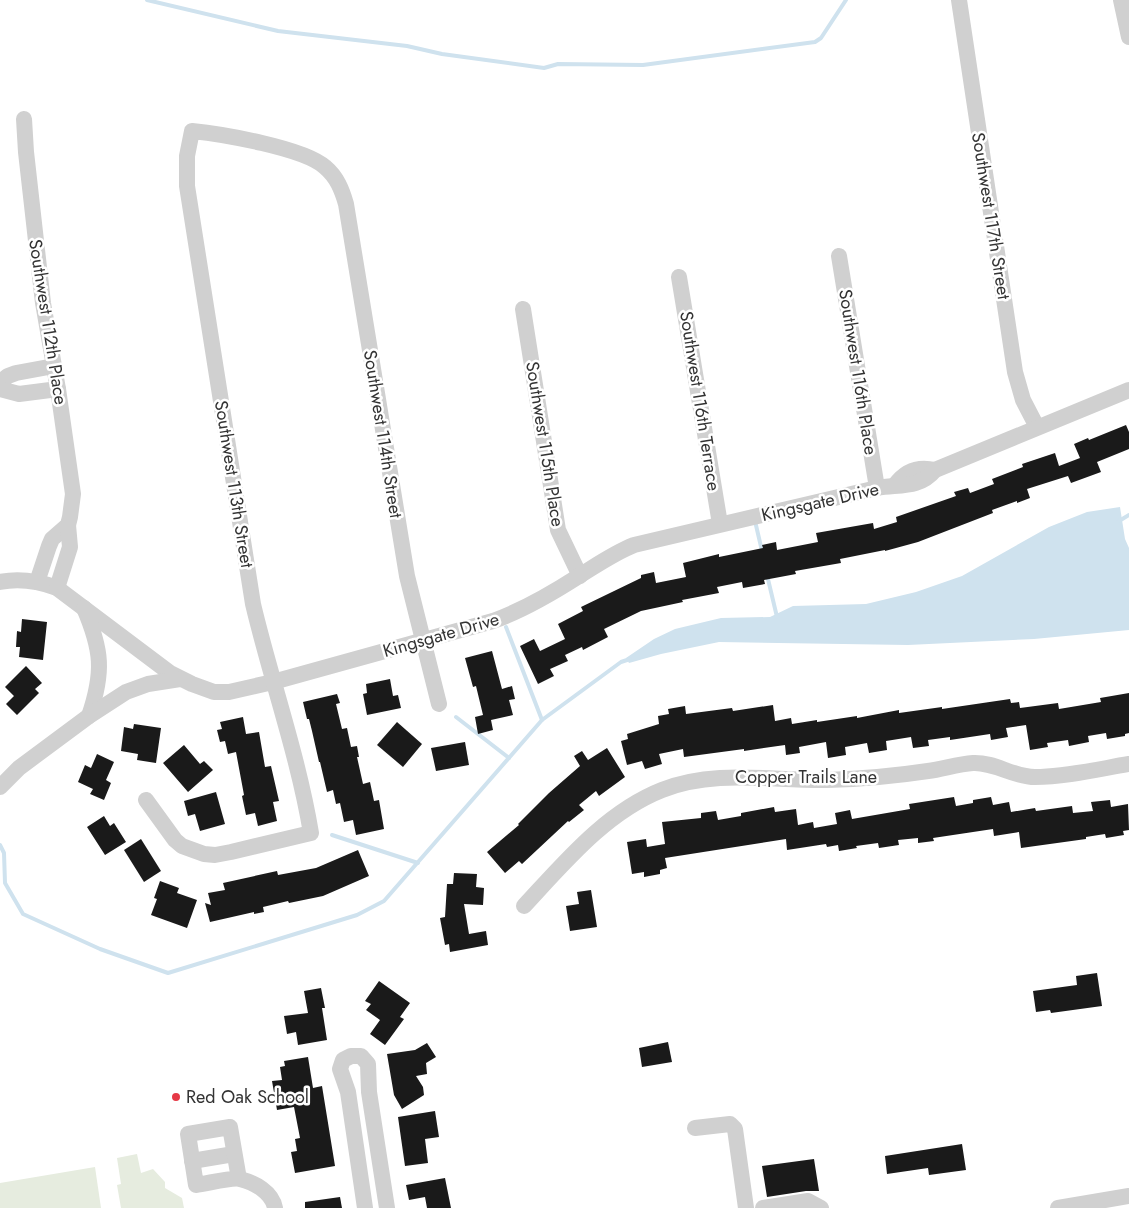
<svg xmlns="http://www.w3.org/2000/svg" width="1129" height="1208" font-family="Jost,sans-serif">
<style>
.green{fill:#e6ecdf}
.water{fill:#cfe2ee}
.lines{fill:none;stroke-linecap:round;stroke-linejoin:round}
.stream{stroke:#cfe2ee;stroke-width:4}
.building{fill:#1a1a1a}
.minor{stroke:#d0d0d0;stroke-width:16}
.poi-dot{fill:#e63946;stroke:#fff;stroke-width:2}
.labels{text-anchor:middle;stroke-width:5;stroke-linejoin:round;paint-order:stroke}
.street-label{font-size:18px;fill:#333;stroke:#fff}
.poi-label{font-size:18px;fill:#333;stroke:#fff;text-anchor:start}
</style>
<rect width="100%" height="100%" fill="#fff"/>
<g class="green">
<path d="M 137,1154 L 141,1173 L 153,1169 L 165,1182 L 165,1188 L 182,1198 L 184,1208 L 121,1208 L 117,1185 L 121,1184 L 117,1158 Z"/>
<path d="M 95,1167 L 101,1208 L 0,1208 L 0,1183 Z"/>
</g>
<path class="water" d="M 1120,507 L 1125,539 L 1129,548 L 1129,630 L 1034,639 L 908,645 L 719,642 L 661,654 L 629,663 L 626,658 L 654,639 L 675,629 L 721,618 L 770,617 L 793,606 L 866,604 L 916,592 L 962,576 L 1049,527 L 1087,512 Z"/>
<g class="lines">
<g class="stream">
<path d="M 147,0 L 278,31 L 407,46 L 442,54 L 544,68 L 558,64 L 643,65 L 815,42 L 821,38 L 846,0"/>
<path d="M 755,521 L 762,551"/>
<path d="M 1119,521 L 1129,515"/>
<path d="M 767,575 L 777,617"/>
<path d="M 506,627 L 542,720"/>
<path d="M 456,717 L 509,758"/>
<path d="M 332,835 L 418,863"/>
<path d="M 0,845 L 4,853 L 5,883 L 23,914 L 100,949 L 168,973 L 357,915 L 384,901 L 542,720 L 621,662 L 630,659"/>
</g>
</g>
<g class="building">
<path d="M 1126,425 L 1129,432 L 1129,449 L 1097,462 L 1101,472 L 1071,483 L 1068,476 L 1027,489 L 1030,498 L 1017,503 L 1017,501 L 992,510 L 993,513 L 918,542 L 885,551 L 885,550 L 840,559 L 841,563 L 795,571 L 796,574 L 764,580 L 765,584 L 743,588 L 742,582 L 717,587 L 719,593 L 682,600 L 683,602 L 641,611 L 604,629 L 608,637 L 583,650 L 582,647 L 565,655 L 568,661 L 550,669 L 554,676 L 538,684 L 520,646 L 534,639 L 540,651 L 565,639 L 558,624 L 583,611 L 581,607 L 641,578 L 641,575 L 654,572 L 656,583 L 686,577 L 683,563 L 719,554 L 719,557 L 763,548 L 762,545 L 776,542 L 777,550 L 818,542 L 816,533 L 873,523 L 874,529 L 897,522 L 896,517 L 956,496 L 954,492 L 968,488 L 970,493 L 994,484 L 992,479 L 1023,467 L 1022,464 L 1055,453 L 1059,466 L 1080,458 L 1074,444 L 1088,438 L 1089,440 Z"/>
<path d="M 22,619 L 47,622 L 43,660 L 19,657 L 20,647 L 16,647 L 17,631 L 21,632 Z"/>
<path d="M 492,651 L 502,689 L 512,686 L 515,699 L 509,700 L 513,715 L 491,720 L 493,730 L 478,734 L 475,717 L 483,715 L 476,686 L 473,687 L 465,658 Z"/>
<path d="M 26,666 L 42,683 L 35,689 L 39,693 L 17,715 L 6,704 L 14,696 L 5,687 Z"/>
<path d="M 390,679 L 393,696 L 398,695 L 401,708 L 367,715 L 363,694 L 367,693 L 366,684 Z"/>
<path d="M 1129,693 L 1129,733 L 1125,734 L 1125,736 L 1107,739 L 1106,733 L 1088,736 L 1089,742 L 1069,746 L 1068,740 L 1047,743 L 1048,747 L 1030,750 L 1026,725 L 1006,728 L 1008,737 L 991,740 L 990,734 L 950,740 L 950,737 L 928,740 L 929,746 L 913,748 L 911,737 L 886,741 L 887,750 L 869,753 L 867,743 L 845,747 L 846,755 L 828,758 L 826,742 L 799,747 L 800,753 L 786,755 L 785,745 L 744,751 L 744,749 L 684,757 L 683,749 L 659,754 L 662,764 L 645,769 L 642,761 L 627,765 L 621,741 L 628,739 L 627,734 L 659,724 L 658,716 L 669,714 L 668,709 L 685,706 L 686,714 L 732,708 L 733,711 L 773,705 L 775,721 L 791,718 L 792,724 L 817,720 L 817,722 L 857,716 L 857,718 L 899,710 L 899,713 L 942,707 L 942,709 L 1010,699 L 1011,703 L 1019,702 L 1020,708 L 1058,703 L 1059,709 L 1101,702 L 1100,698 Z"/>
<path d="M 337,694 L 340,703 L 336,704 L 342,729 L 347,728 L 351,747 L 357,746 L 359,757 L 357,757 L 363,784 L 370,782 L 374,801 L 379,800 L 384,829 L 356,835 L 353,820 L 344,822 L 340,803 L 336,804 L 333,790 L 327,792 L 320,762 L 319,762 L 312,731 L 309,719 L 307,719 L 303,702 Z"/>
<path d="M 243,717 L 246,734 L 259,732 L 265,767 L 271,766 L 279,801 L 273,802 L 277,821 L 258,826 L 255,813 L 246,815 L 242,796 L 244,795 L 236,752 L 228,754 L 225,741 L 220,742 L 217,730 L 222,729 L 220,722 Z"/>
<path d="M 397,722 L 422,744 L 403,767 L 377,745 Z"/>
<path d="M 134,724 L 161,728 L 156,763 L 137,760 L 138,754 L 121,751 L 124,727 L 133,729 Z"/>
<path d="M 465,742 L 469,765 L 436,771 L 431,748 Z"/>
<path d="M 184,745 L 200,764 L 204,761 L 213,770 L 188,792 L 163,763 Z"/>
<path d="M 607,748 L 625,777 L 599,796 L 596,791 L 579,805 L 584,810 L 569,822 L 568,821 L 522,864 L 519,861 L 505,873 L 487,852 L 519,825 L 518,824 L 549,793 L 580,766 L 574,756 L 582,751 L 588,760 Z"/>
<path d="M 97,754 L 114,762 L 106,780 L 111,783 L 104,800 L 90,794 L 93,789 L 78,782 L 85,765 L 91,768 Z"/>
<path d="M 216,792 L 225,824 L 200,831 L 195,814 L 188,816 L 184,801 Z"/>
<path d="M 954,797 L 956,806 L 973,803 L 973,800 L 991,797 L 993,805 L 1009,802 L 1011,812 L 1035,808 L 1036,811 L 1072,806 L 1073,813 L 1093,811 L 1091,802 L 1110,800 L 1111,807 L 1128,804 L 1129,830 L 1123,831 L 1124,835 L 1106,838 L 1105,834 L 1086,837 L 1086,839 L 1021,848 L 1019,832 L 994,836 L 993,829 L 933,838 L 934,841 L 918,843 L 918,838 L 898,840 L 899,845 L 879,848 L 878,843 L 856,846 L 857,848 L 839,851 L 838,845 L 827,847 L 826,844 L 787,850 L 786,839 L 665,858 L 667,868 L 660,870 L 660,874 L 644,877 L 644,872 L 632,874 L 627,842 L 646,839 L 647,847 L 665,844 L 662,822 L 701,818 L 701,813 L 716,811 L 718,820 L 741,816 L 741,813 L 774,807 L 775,812 L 796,809 L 798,825 L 813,822 L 814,828 L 837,824 L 835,813 L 850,810 L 852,819 L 910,809 L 909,804 Z"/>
<path d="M 104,816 L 110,826 L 114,823 L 126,842 L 105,855 L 87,827 Z"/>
<path d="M 141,839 L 161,871 L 144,882 L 124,850 Z"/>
<path d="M 358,850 L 369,876 L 323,896 L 289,903 L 288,901 L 263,907 L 264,912 L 254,914 L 254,912 L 210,922 L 205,903 L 211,905 L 208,893 L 225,890 L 223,883 L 277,871 L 278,875 L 316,868 Z"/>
<path d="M 454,873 L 477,874 L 476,887 L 484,888 L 483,905 L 464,904 L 469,934 L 486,931 L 488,945 L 450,952 L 449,944 L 445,945 L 440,918 L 445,917 L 447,884 L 453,884 Z"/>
<path d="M 160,881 L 179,888 L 177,893 L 197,900 L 187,928 L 151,915 L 157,899 L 154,898 Z"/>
<path d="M 591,890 L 597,927 L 570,931 L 566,906 L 579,904 L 577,892 Z"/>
<path d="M 1097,973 L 1102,1006 L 1051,1013 L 1050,1010 L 1036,1012 L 1033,991 L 1077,985 L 1076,976 Z"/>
<path d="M 379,981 L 410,1003 L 400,1017 L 404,1019 L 385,1045 L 370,1034 L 380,1020 L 366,1010 L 371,1004 L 365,1001 Z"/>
<path d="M 321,988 L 325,1008 L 322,1008 L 327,1040 L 298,1045 L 296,1032 L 287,1034 L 284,1016 L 308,1013 L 304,991 Z"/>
<path d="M 668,1042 L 672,1062 L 642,1067 L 639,1048 Z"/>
<path d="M 427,1043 L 436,1057 L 426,1063 L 427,1074 L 416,1076 L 423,1087 L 424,1095 L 402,1109 L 394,1095 L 387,1054 L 415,1050 Z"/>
<path d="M 308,1057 L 313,1088 L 322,1086 L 335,1166 L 295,1173 L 291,1152 L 297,1151 L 295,1139 L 300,1138 L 294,1107 L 277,1110 L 272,1081 L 282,1080 L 280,1067 L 285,1066 L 284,1061 Z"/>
<path d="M 435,1111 L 439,1137 L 425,1139 L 428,1163 L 405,1166 L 398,1117 Z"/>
<path d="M 962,1144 L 966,1170 L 929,1175 L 928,1168 L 887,1174 L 885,1156 Z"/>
<path d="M 814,1159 L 819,1191 L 806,1191 L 767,1197 L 762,1166 Z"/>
<path d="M 445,1178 L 451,1208 L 427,1208 L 425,1197 L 409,1200 L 406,1185 Z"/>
<path d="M 340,1197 L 342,1208 L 305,1208 L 305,1202 Z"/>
</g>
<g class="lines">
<g class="minor">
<path d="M 959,0 L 1015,372 L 1023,400 L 1037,427"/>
<path d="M 1121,0 L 1129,37"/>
<path d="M 24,119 L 26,152 L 43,303 L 58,389 L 73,494 L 70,517 L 68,525 L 52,539 L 49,546 L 37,582"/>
<path d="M 839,256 L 877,488"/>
<path d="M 679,277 L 720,524"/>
<path d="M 523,309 L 558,530 L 580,576"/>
<path d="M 0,382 L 8,376 L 16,373 L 54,366"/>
<path d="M 0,389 L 19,394 L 58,389"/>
<path d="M 895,485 C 905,471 918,466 935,470"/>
<path d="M 0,582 C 20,578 38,581 57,588 L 170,673 L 192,684 L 214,692 L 229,692 L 273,682 L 493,621 C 524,610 551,594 579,576 C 597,565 614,553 634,545 L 877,488 C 899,484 919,489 935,470 L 1129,390"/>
<path d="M 57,588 L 70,547 L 68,525"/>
<path d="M 84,608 C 102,650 104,672 89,716"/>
<path d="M 0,787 L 19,768 L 89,716 L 126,692 L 148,684 L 180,679"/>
<path d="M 146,800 L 175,840 L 182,846 L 204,854 L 215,855 L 231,852 L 311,833 C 298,755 271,680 253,604 L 187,186 L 187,156 L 192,131 C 222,134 304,148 325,167 C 337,177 342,190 346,204 L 407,576 L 439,704"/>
<path d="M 524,906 C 564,863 606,812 662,790 C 715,769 771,781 827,780 C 861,779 895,776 928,771 C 943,769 958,764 973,763 C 995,762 1013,777 1035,777 C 1066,777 1099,769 1129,764"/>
<path d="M 695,1128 L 730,1124 L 735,1129 L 746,1208"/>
<path d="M 192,1161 L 234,1154"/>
<path d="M 239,1179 L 230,1127 L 188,1134 L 196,1185 C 206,1184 232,1177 240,1179 C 255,1183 272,1192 275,1208"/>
<path d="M 365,1208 L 348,1092 L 340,1069 L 343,1060 L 351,1056 L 361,1056 L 368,1064 L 369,1092 L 387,1208"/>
<path d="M 763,1208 L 808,1201 L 821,1208"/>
<path d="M 1058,1208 L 1129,1196"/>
</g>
</g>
<circle class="poi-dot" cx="176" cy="1097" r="5"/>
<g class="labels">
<g class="street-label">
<text transform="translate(991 216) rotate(81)" y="6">Southwest 117th Street</text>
<text transform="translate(48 322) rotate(81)" y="6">Southwest 112th Place</text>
<text transform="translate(858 372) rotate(81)" y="6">Southwest 116th Place</text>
<text transform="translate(700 401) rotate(81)" y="6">Southwest 116th Terrace</text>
<text transform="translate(383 434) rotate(81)" y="6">Southwest 114th Street</text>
<text transform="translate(545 444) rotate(81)" y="6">Southwest 115th Place</text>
<text transform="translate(234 484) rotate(81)" y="6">Southwest 113th Street</text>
<text transform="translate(820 502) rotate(-13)" y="6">Kingsgate Drive</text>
<text transform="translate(441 635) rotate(-16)" y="6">Kingsgate Drive</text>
<text x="806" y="783">Copper Trails Lane</text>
</g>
<g class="poi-label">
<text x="186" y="1103">Red Oak School</text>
</g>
</g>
</svg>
